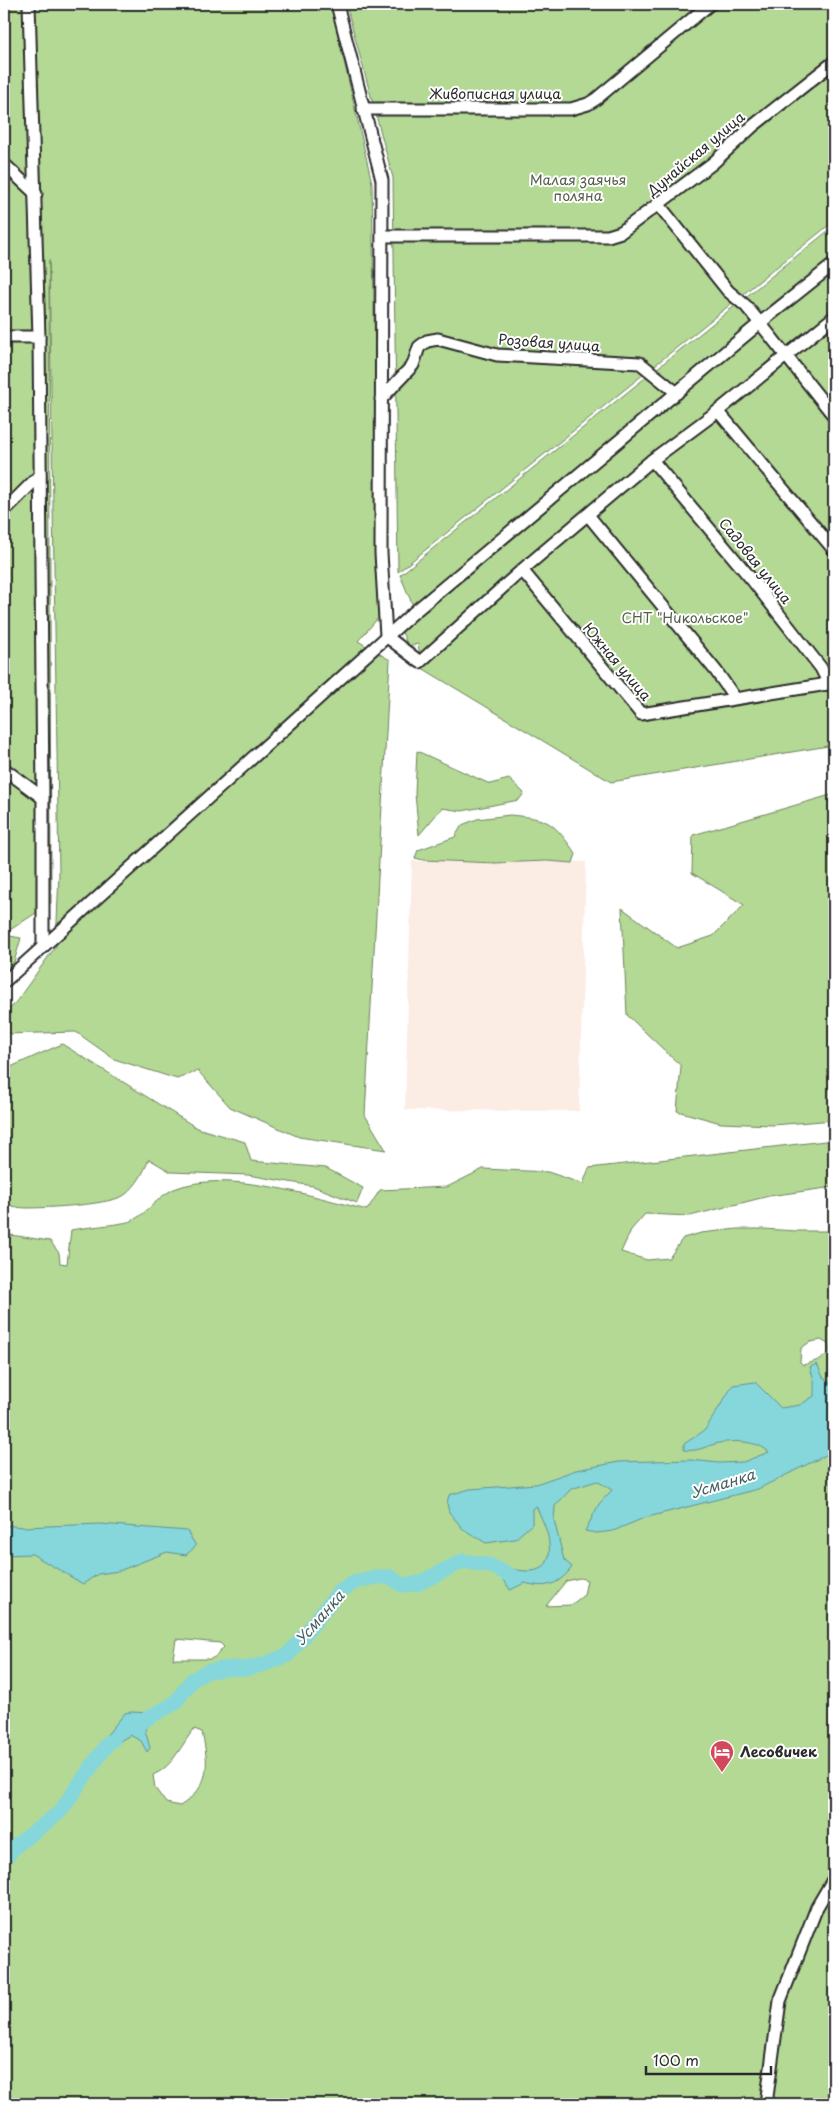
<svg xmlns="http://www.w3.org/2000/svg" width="838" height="2108" font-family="'Playpen Sans',sans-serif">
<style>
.built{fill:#fbece4}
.green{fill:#b3d994;stroke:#6f8260;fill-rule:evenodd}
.water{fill:#85d7dc;stroke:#619295}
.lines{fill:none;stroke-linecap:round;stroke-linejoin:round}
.river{stroke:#85d7dc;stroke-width:15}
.minor-casing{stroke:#2b2b2b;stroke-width:15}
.minor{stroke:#fff;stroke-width:11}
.labels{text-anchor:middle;stroke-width:4;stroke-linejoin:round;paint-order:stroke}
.street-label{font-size:14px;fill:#2b2b2b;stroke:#fff}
.park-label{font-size:14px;fill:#545f4a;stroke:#fff}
.poi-label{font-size:14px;font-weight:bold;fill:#2b2b2b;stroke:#fff;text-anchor:start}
.water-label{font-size:15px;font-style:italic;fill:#465f60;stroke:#fff}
</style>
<rect width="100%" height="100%" fill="#fff"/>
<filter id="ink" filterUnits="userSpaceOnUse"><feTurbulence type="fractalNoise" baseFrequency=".02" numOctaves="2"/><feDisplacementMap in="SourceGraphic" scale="10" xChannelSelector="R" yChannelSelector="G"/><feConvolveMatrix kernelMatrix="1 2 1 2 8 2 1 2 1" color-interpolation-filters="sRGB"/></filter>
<g filter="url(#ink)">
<path class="built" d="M 412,861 L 586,862 L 579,1111 L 405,1110 Z"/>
<g class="green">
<path d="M 4,4 L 331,4 L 372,183 L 379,617 L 358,641 L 390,660 L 365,1115 L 386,1150 L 299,1137 L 230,1107 L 198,1071 L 177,1079 L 114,1059 L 76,1032 L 4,1034 L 4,1012 L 13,1006 L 56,946 L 59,873 L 49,260 L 51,903 L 4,934 Z"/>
<path d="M 346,4 L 834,4 L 834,221 L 398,572 L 393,178 Z"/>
<path d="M 834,226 L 834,745 L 611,782 L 422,668 L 418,644 L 408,646 L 401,630 L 416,613 L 400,575 Z"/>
<path d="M 417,751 L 490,784 L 509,779 L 524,793 L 519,800 L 462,811 L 442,808 L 419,835 L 415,794 Z"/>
<path d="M 834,794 L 834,1120 L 773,1125 L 721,1123 L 677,1111 L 681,1066 L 627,1015 L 622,908 L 677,948 L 713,936 L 744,905 L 692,873 L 693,835 Z"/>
<path d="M 510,815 C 551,819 552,821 576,854 L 573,863 L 547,861 L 495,863 L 423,860 L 415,858 L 418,850 L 455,837 L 462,825 L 477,819 Z"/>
<path d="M 4,935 L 21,938 L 14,962 L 4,971 Z"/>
<path d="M 62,1044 L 197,1128 L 245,1142 L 251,1161 L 326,1168 L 363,1188 L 357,1203 L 313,1186 L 248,1175 L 171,1172 L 149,1159 C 144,1172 137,1185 126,1194 C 113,1205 46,1208 27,1208 C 19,1208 11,1206 4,1204 L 4,1070 Z"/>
<path d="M 834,1140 L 834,1187 L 769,1196 L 690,1216 L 645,1214 L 631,1230 L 621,1252 L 647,1260 L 669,1258 L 683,1238 L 701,1233 L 737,1229 L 763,1229 L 797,1231 L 827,1231 L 834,1228 L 834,2104 L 4,2104 L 4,1234 L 50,1241 L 59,1253 L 60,1263 L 67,1264 L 71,1230 C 85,1227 119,1225 131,1221 C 147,1214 158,1196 174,1189 C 225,1168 315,1197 367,1210 L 380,1190 L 447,1187 L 483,1169 L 548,1172 L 583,1184 L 589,1168 ZM 821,1340 L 828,1344 L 829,1352 C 822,1360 813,1362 803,1365 L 800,1362 L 801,1348 L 810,1342 ZM 580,1578 L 587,1580 L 584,1595 L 571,1605 L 546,1606 L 566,1581 ZM 176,1639 L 220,1643 L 224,1647 L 216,1656 L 211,1659 L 173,1659 ZM 194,1729 L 202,1732 C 209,1765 211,1786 180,1806 L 166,1803 L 155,1788 L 153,1775 C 173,1767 181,1745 194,1729 Z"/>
</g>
<g class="water">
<path d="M 817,1364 L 823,1377 L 834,1387 L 834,1454 L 832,1452 L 758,1489 L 644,1518 L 613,1531 L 597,1533 L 585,1531 L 599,1504 L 612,1490 L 597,1481 L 571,1489 L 555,1506 L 554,1520 L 564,1560 L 572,1567 C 559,1585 546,1589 525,1583 L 510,1590 L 504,1580 L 494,1572 L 496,1564 C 519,1572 554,1581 549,1543 C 548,1531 541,1517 536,1506 L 532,1509 L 532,1524 L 515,1539 L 486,1543 L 463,1529 L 449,1512 L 447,1503 L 449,1495 L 470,1489 L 536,1484 L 576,1470 L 619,1462 L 691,1460 L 718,1463 L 743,1462 L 769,1452 C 757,1441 736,1440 719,1443 C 705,1446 699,1452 684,1450 L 684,1444 L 705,1430 L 733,1385 L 755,1382 L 781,1408 L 800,1405 L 814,1396 L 814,1380 L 810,1367 Z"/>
<path d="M 100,1524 L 187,1531 L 196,1546 L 186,1555 L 167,1552 L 119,1571 L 98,1574 L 83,1584 L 32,1554 L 4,1555 L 4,1525 L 23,1527 Z"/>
<path d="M 131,1712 L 151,1713 L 152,1721 L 145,1730 L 150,1748 L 147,1752 L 141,1741 L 130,1735 L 112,1746 L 104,1755 L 96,1751 L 101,1742 L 125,1713 Z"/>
</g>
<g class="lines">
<g class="river">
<path d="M 134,1726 L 175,1703 L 192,1680 L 208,1671 L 232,1668 L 245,1669 L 265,1664 L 288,1655 L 338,1593 L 355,1582 L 375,1577 L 390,1577 L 402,1585 L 417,1584 L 463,1561 L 491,1566 L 514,1577"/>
<path d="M 4,1859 L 17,1845 L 60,1812 L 108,1743 L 113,1740"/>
</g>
<g class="minor-casing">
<g id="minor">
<path d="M 29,4 L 39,337 L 43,798 L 43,946"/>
<path d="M 337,4 L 382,180 L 381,553 L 386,636 L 420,662 L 522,570 L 652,460 L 718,411 L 834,317"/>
<path d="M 363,109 L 571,109 L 588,104 L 596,99 L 710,4"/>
<path d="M 4,164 L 36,194"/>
<path d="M 659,205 L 728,291 L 746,306 L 760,323 L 834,416"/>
<path d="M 383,236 L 608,236 L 621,232 L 713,163 L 753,126 L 834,62"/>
<path d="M 4,337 L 39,337"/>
<path d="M 381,399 L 413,365 L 419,347 L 427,341 L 438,339 L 497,355 L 640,363 L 677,393"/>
<path d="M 718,411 L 834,550"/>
<path d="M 652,460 L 753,581 L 821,668 L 829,684"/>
<path d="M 4,511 L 40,475"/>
<path d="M 588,515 L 716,671 L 735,698"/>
<path d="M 522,570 L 641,714 L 834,683"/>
<path d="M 4,769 L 43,798"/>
<path d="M 4,982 L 413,613 L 760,323 L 834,264"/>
<path d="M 766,2104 L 780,2001 L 817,1907 L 834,1878"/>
</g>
</g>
<use href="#minor" class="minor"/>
</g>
</g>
<defs>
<g id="hotel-pin" transform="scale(1.25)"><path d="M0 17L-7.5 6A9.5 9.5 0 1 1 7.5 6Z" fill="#d1495b" stroke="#fff"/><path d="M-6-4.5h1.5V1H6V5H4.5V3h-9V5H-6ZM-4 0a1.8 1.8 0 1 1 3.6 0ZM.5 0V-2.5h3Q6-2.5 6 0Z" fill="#fff"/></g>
</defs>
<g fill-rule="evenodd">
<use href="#hotel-pin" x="722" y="1752"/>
</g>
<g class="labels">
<g class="street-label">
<text x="495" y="99">Живописная улица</text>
<text transform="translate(696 154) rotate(-40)" y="5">Дунайская улица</text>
<text transform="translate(549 343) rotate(4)" y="5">Розовая улица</text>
<text transform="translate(755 561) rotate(51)" y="5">Садовая улица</text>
<text transform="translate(617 662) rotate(50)" y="5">Южная улица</text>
</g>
<g class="park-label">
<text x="578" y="185">Малая заячья<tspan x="578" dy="16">поляна</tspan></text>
<text x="685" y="623">СНТ "Никольское"</text>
</g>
<g class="poi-label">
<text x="740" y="1757">Лесовичек</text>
</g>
<g class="water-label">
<text transform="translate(723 1484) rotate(-17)" y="5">Усманка</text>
<text transform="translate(320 1618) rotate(-49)" y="5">Усманка</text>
</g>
</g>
<rect width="838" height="2108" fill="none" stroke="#fff" stroke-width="20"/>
<rect x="10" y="10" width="818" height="2088" fill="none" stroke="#2b2b2b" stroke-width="2" filter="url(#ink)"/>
<path d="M646 2066v8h125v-8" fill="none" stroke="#2b2b2b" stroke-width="2.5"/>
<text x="653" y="2066" font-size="15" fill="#2b2b2b" stroke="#ffffff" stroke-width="4" paint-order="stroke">100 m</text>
</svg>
